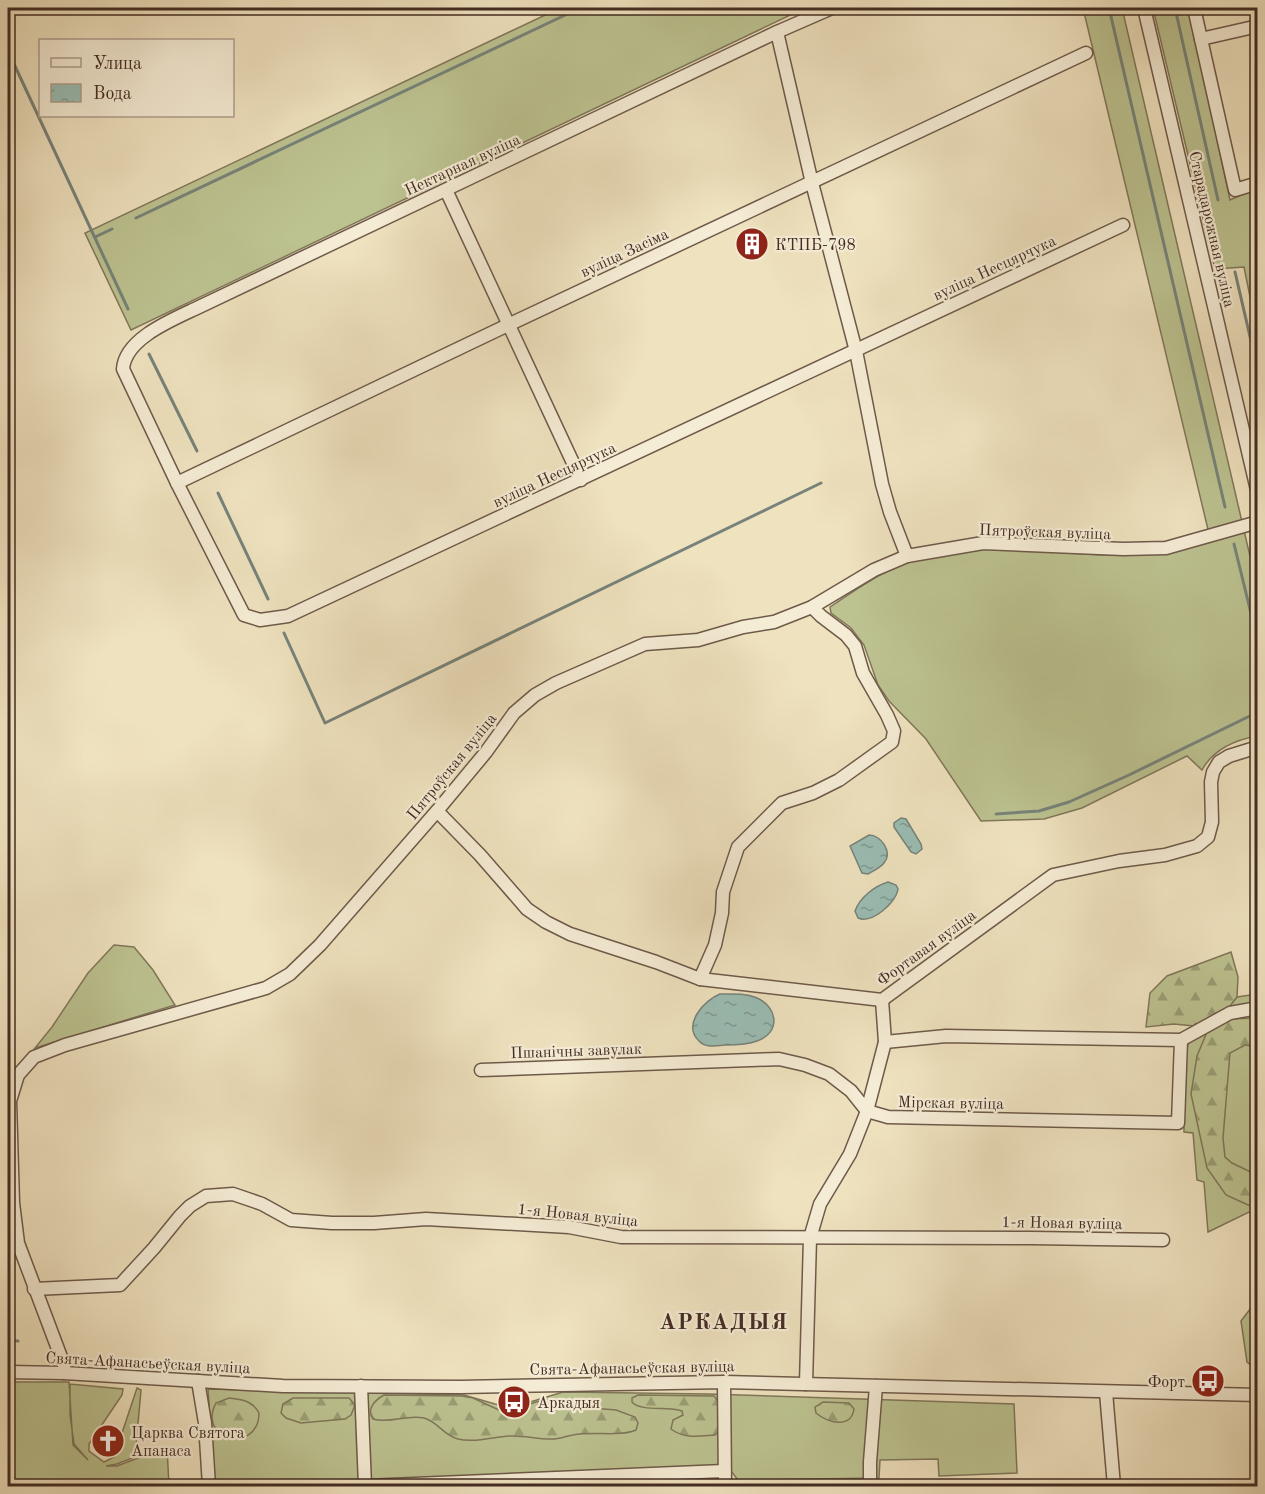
<svg xmlns="http://www.w3.org/2000/svg" width="1265" height="1494" font-family="'Old Standard TT',serif">
<style>
.grass{fill:#bcc290;stroke:#80775a;stroke-width:1.5}
.forest{fill:url(#forest-firs);stroke:#80775a;stroke-width:1.5}
.water{fill:url(#water-ripples);stroke:#77837a;stroke-width:1.5}
.lines{fill:none;stroke-linecap:round;stroke-linejoin:round}
.stream{stroke:#77837a;stroke-width:3}
.minor-casing{stroke:#6e5a4a;stroke-width:15}
.minor{stroke:#f5ecd5;stroke-width:12}
.labels{text-anchor:middle;stroke-width:4.5;stroke-linejoin:round;paint-order:stroke}
.street-label{font-size:16px;fill:#432c23;stroke:#f5ecd5}
.poi-label{font-size:16px;fill:#432c23;stroke:#f5ecd5;text-anchor:start}
.district-label{font-size:22px;font-weight:bold;letter-spacing:1.5px;fill:#432c23;stroke:#f5ecd5}
</style>
<defs>
<pattern id="forest-firs" width="22" height="20" patternUnits="userSpaceOnUse" patternTransform="scale(1.5)"><rect width="22" height="20" fill="#bcc290"/><path d="M5 1l3.5 6h-7zM16 11l3.5 6h-7z" fill="#9a9e75"/></pattern>
<pattern id="water-ripples" width="26" height="14" patternUnits="userSpaceOnUse" patternTransform="scale(1.5)"><rect width="26" height="14" fill="#9abdb4"/><path d="M2 4q2-2 4 0t4 0M15 11q2-2 4 0t4 0" fill="none" stroke="#7f9a92"/></pattern>
</defs>
<rect width="100%" height="100%" fill="#efe2bf"/>
<filter id="stains"><feTurbulence type="fractalNoise" baseFrequency=".00333" numOctaves="4"/><feColorMatrix values="0 0 0 0 .2 0 0 0 0 .09 0 0 0 0 .02 0 0 0 .5 -.17"/></filter>
<radialGradient id="worn" r=".72"><stop offset=".6" stop-color="#630" stop-opacity="0"/><stop offset="1" stop-color="#630" stop-opacity=".3"/></radialGradient>
<g class="grass">
<path d="M 560,8 L 805,8 L 131,330 L 85,233 Z"/>
<path d="M 1083,8 L 1122,8 L 1257,586 L 1257,736 C 1235,740 1213,750 1202,770 L 1187,756 L 1082,808 L 1044,819 L 981,821 L 926,739 L 889,701 L 878,685 L 864,645 L 851,628 L 831,613 L 830,607 C 863,585 892,564 931,555 C 993,540 1054,555 1117,555 C 1149,556 1180,549 1211,542 Z"/>
<path d="M 1153,8 L 1189,8 L 1230,200 L 1257,188 L 1257,331 L 1244,267 L 1215,269 Z"/>
<path d="M 114,945 L 134,947 L 153,970 L 175,1005 L 35,1048 L 52,1027 L 88,973 Z"/>
<path d="M 1257,994 L 1257,1217 L 1249,1212 L 1208,1232 L 1204,1182 L 1197,1180 L 1193,1133 L 1184,1132 C 1184,1111 1182,1039 1195,1026 C 1208,1014 1225,1013 1237,997 Z"/>
<path d="M 1257,1300 L 1257,1370 L 1247,1362 L 1241,1321 Z"/>
<path d="M 8,1382 L 69,1382 L 73,1445 L 88,1460 L 74,1444 L 70,1415 L 70,1384 L 123,1389 L 122,1395 L 89,1444 L 89,1451 L 104,1462 L 114,1457 L 137,1388 L 141,1390 L 135,1457 L 117,1464 L 106,1466 L 117,1466 L 167,1447 L 169,1486 L 8,1486 Z"/>
<path d="M 208,1389 L 464,1395 L 495,1404 L 517,1406 L 563,1392 L 709,1394 L 1014,1404 L 1017,1473 L 939,1476 L 938,1459 L 880,1460 L 879,1478 L 738,1480 L 727,1466 L 218,1486 L 214,1483 Z"/>
</g>
<g class="forest">
<path d="M 1231,952 L 1238,977 L 1237,997 L 1230,1006 L 1216,1017 L 1194,1026 L 1174,1024 L 1146,1027 L 1150,993 L 1167,976 Z"/>
<path d="M 1257,1018 L 1257,1047 L 1245,1045 L 1230,1053 L 1223,1138 L 1225,1157 L 1232,1163 L 1257,1175 L 1257,1209 L 1226,1195 L 1207,1168 L 1191,1094 L 1197,1056 L 1207,1032 L 1228,1019 Z"/>
<path d="M 384,1395 L 462,1396 L 473,1398 L 501,1411 L 510,1411 L 536,1402 L 554,1399 L 574,1403 L 579,1407 L 616,1410 L 635,1417 L 638,1423 L 636,1430 C 620,1437 593,1431 573,1435 C 565,1436 558,1440 550,1439 C 536,1439 523,1435 509,1436 C 493,1437 474,1443 458,1439 C 444,1436 437,1421 424,1418 C 407,1414 390,1424 373,1419 C 366,1409 375,1400 384,1395 Z"/>
<path d="M 638,1395 L 714,1396 L 719,1402 L 720,1430 L 715,1435 C 699,1436 684,1439 671,1429 L 673,1420 L 683,1415 L 682,1411 C 668,1406 641,1412 632,1402 L 632,1398 Z"/>
<path d="M 229,1398 C 242,1400 252,1400 259,1413 C 259,1454 196,1441 216,1403 Z"/>
<path d="M 293,1398 L 349,1398 L 355,1405 L 351,1415 L 345,1419 L 301,1423 L 286,1418 L 281,1413 L 283,1404 Z"/>
<path d="M 823,1402 L 849,1403 L 854,1409 C 851,1429 828,1423 816,1413 L 815,1407 Z"/>
</g>
<g class="water">
<path d="M 901,818 L 906,819 L 921,844 L 922,849 L 916,854 L 911,852 L 894,827 L 894,823 Z"/>
<path d="M 869,835 C 881,835 893,852 884,863 C 880,868 873,871 868,874 L 862,873 L 850,846 Z"/>
<path d="M 888,882 L 896,885 L 898,889 C 896,903 872,924 858,918 L 855,911 C 860,897 875,886 888,882 Z"/>
<path d="M 720,994 C 732,994 745,993 757,998 C 778,1007 781,1033 757,1041 C 747,1045 736,1045 725,1045 C 716,1046 705,1048 699,1041 C 682,1025 704,1000 720,994 Z"/>
</g>
<g class="lines">
<g class="stream">
<path d="M 1109,8 L 1225,507"/>
<path d="M 1175,8 L 1218,200"/>
<path d="M 8,51 L 128,309"/>
<path d="M 136,218 L 580,8"/>
<path d="M 95,237 L 112,229"/>
<path d="M 1235,272 L 1258,371"/>
<path d="M 149,354 L 197,451"/>
<path d="M 218,493 L 268,599"/>
<path d="M 1234,544 L 1258,642"/>
<path d="M 284,633 L 325,723 L 821,483"/>
<path d="M 996,814 L 1039,811 L 1069,802 L 1129,775 L 1258,712"/>
<path d="M 8,1340 L 18,1341"/>
</g>
<g class="minor-casing">
<g id="minor">
<path d="M 832,8 L 777,32 L 199,307 C 174,319 125,338 123,369 L 177,483 L 244,615 L 260,620 L 288,616 L 1123,225"/>
<path d="M 1144,8 L 1258,494"/>
<path d="M 1194,8 L 1235,190 L 1258,183"/>
<path d="M 777,32 L 812,183 L 856,351 L 882,484 L 890,512 L 907,556"/>
<path d="M 1201,39 L 1258,26"/>
<path d="M 446,190 L 581,480"/>
<path d="M 177,483 L 508,325 L 1086,53"/>
<path d="M 437,811 L 480,855 L 527,909 L 546,922 L 570,934 L 656,962 L 700,979 L 882,1000 L 1053,875 L 1119,861 L 1165,855 L 1197,846 L 1208,837 L 1212,822 L 1211,782 L 1213,772 L 1219,762 L 1229,756 L 1258,747"/>
<path d="M 700,979 L 715,945 L 722,913 L 723,892 L 738,847 L 782,803 L 813,793 L 839,780 L 892,742 L 894,731 L 887,715 L 863,673 L 855,646 L 846,635 L 821,616 L 812,607"/>
<path d="M 885,1042 L 946,1036 L 1181,1040 L 1230,1013 L 1258,1008"/>
<path d="M 481,1070 L 779,1059 L 805,1065 L 829,1074 L 851,1091 L 867,1111 L 888,1117 L 1178,1123 L 1181,1040"/>
<path d="M 34,1289 L 120,1285 L 154,1248 L 180,1216 L 190,1206 L 206,1196 L 233,1194 L 262,1204 L 291,1220 L 332,1223 L 374,1223 L 426,1219 L 569,1227 L 621,1237 L 1031,1238 L 1163,1240"/>
<path d="M 8,1372 L 64,1373 L 283,1386 L 461,1387 L 724,1382 L 1258,1395"/>
<path d="M 64,1373 L 64,1365 L 18,1243 L 13,1203 L 10,1101 L 18,1075 L 34,1057 L 65,1045 L 266,988 L 290,974 L 320,945 L 437,811 L 486,752 L 514,713 L 535,695 L 556,683 L 645,644 L 698,640 L 743,627 L 774,622 L 812,607 L 874,570 L 907,556 L 983,543 L 1123,549 L 1166,548 L 1258,522"/>
<path d="M 198,1381 L 205,1423 L 209,1486"/>
<path d="M 724,1382 L 725,1486"/>
<path d="M 806,1384 L 810,1238 L 820,1204 L 850,1154 L 867,1111 L 885,1042 L 882,1000"/>
<path d="M 361,1386 L 365,1486"/>
<path d="M 1106,1392 L 1114,1486"/>
<path d="M 366,1486 L 724,1471"/>
<path d="M 870,1486 L 870,1462 L 876,1386"/>
</g>
</g>
<use href="#minor" class="minor"/>
</g>
<defs>
<g id="building-disc" transform="scale(1.725)"><circle r="9.5" fill="#8f2418" stroke="#f5ecd5"/><path d="M-4-6H4V6H1V3H-1V6H-4ZM-2.5-4.3h1.7v1.8h-1.7ZM.8-4.3h1.7v1.8H.8ZM-2.5-1h1.7V.8h-1.7ZM.8-1h1.7V.8H.8Z" fill="#fff"/></g>
<g id="bus-disc" transform="scale(1.725)"><circle r="9.5" fill="#8f2418" stroke="#f5ecd5"/><path d="M-5-6H5V4H4V6H2V4H-2V6H-4V4H-5ZM-3.5-4V0h7V-4ZM-3.5 1.2v1.5H-2V1.2ZM2 1.2v1.5H3.5V1.2Z" fill="#fff"/></g>
<g id="church-disc" transform="scale(1.725)"><circle r="9.5" fill="#8f2418" stroke="#f5ecd5"/><path d="M-1.2-6h2.4v3.5h3.3v2.4h-3.3V6h-2.4V-.1h-3.3v-2.4h3.3Z" fill="#fff"/></g>
</defs>
<g fill-rule="evenodd">
<use href="#building-disc" x="752" y="244"/>
<use href="#bus-disc" x="1208" y="1381"/>
<use href="#bus-disc" x="514" y="1402"/>
<use href="#church-disc" x="108" y="1441"/>
</g>
<g class="labels">
<g class="street-label">
<text transform="translate(462 164) rotate(-25)" y="6">Нектарная вуліца</text>
<text transform="translate(1213 229) rotate(77)" y="6">Старадарожная вуліца</text>
<text transform="translate(624 252) rotate(-25)" y="6">вуліца Засіма</text>
<text transform="translate(994 267) rotate(-25)" y="6">вуліца Несцярчука</text>
<text transform="translate(554 474) rotate(-25)" y="6">вуліца Несцярчука</text>
<text transform="translate(1045 531) rotate(2)" y="6">Пятроўская вуліца</text>
<text transform="translate(451 766) rotate(-51)" y="6">Пятроўская вуліца</text>
<text transform="translate(926 947) rotate(-36)" y="6">Фортавая вуліца</text>
<text transform="translate(576 1050) rotate(-2)" y="6">Пшанічны завулак</text>
<text transform="translate(951 1102) rotate(1)" y="6">Мірская вуліца</text>
<text transform="translate(578 1214) rotate(6)" y="6">1-я Новая вуліца</text>
<text transform="translate(1062 1222) rotate(1)" y="6">1-я Новая вуліца</text>
<text transform="translate(148 1362) rotate(3)" y="6">Свята-Афанасьеўская вуліца</text>
<text transform="translate(632 1367) rotate(-1)" y="6">Свята-Афанасьеўская вуліца</text>
</g>
<g class="poi-label">
<text x="775" y="250">КТПБ-798</text>
<text x="1185" y="1387" text-anchor="end">Форт</text>
<text x="537" y="1408">Аркадыя</text>
<text x="131" y="1438">Царква Святога<tspan x="131" dy="18">Апанаса</tspan></text>
</g>
<g class="district-label">
<text x="724" y="1329">АРКАДЫЯ</text>
</g>
</g>
<rect width="1265" height="1494" fill="none" stroke="#efe2bf" stroke-width="30"/>
<rect x="9" y="9" width="1247" height="1476" fill="none" stroke="#432c23" stroke-width="3"/>
<rect x="15" y="15" width="1235" height="1464" fill="none" stroke="#432c23" stroke-width="1.5"/>
<rect x="39" y="39" width="195" height="78" fill="#f5ecd5" stroke="#ae9f8e" stroke-width="1.5"/>
<rect x="51" y="58" width="30" height="9" fill="#f5ecd5" stroke="#ae9f8e" stroke-width="1.5"/>
<text x="93" y="69" font-size="18" fill="#432c23">Улица</text>
<rect x="51" y="84" width="30" height="18" fill="url(#water-ripples)" stroke="#ae9f8e" stroke-width="1.5"/>
<text x="93" y="99" font-size="18" fill="#432c23">Вода</text>
<rect width="100%" height="100%" filter="url(#stains)"/>
<rect width="100%" height="100%" fill="url(#worn)"/>
</svg>
